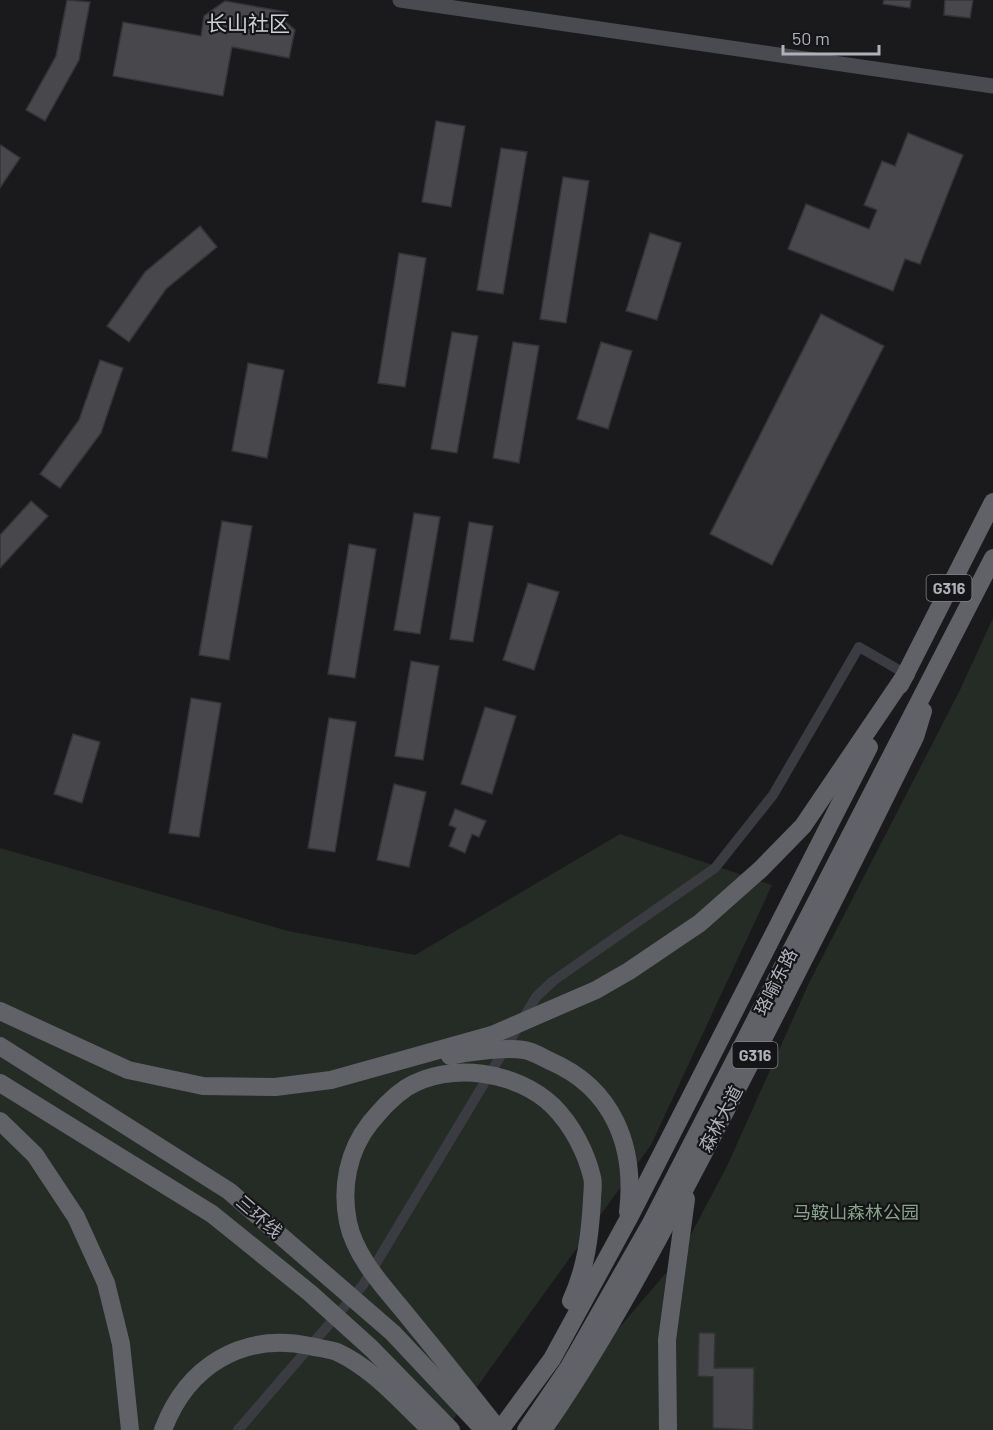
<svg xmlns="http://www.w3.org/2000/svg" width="993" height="1430" font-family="Barlow,'Noto Sans SC',sans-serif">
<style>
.green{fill:#242c25}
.building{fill:#47474c;stroke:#343438;stroke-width:1.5}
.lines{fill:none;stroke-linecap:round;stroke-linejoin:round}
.minor{stroke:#3b3c41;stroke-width:10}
.secondary{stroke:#494b50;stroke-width:15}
.trunk{stroke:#606268;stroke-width:18}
.labels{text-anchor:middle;stroke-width:4.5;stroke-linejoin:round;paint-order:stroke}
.shield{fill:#151517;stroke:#808289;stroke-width:1.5}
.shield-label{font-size:16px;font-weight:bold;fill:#aeb1ba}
.street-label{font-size:18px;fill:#aeb1ba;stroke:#151517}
.park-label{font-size:18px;fill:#87a389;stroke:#151517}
.quarter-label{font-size:21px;fill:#ced0d7;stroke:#151517}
</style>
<rect width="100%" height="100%" fill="#1a1a1c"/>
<g class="green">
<path d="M 993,618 L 993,1430 L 555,1430 L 601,1349 L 690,1245 L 687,1242 L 728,1164 L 809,983 L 959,692 Z"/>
<path d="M 620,834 L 772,885 L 651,1145 L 446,1430 L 0,1430 L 0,848 L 288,931 L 415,955 Z"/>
</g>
<g class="building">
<path d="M 67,0 L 90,2 L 79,60 L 45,121 L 26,110 L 56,56 Z"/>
<path d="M 884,0 L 911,0 L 910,8 L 883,4 Z"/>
<path d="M 945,0 L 973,0 L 970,18 L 944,15 Z"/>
<path d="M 225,1 L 287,12 L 286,22 L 295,30 L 289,58 L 232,47 L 223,96 L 113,76 L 123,22 L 201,36 L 204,16 Z"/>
<path d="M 436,121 L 465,126 L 451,207 L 422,202 Z"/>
<path d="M 908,133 L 963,155 L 920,264 L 905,259 L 893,291 L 788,249 L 806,204 L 869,229 L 877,210 L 864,205 L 882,161 L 895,166 Z"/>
<path d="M 1,145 L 20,158 L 0,188 L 0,146 Z"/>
<path d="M 501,148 L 527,152 L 503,294 L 477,290 Z"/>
<path d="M 563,177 L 589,181 L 566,323 L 540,319 Z"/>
<path d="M 200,226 L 217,247 L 166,289 L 129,342 L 107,326 L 145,272 Z"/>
<path d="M 650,233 L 681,243 L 657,320 L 626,311 Z"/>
<path d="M 399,253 L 426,258 L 405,387 L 378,383 Z"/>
<path d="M 821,314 L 884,346 L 772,565 L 710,534 Z"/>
<path d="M 452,332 L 478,336 L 457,453 L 431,449 Z"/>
<path d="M 513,342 L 539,346 L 519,463 L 493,458 Z"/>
<path d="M 601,342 L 632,351 L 608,429 L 577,419 Z"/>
<path d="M 100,360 L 123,368 L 101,433 L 60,488 L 40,474 L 79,420 Z"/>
<path d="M 248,363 L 284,370 L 267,458 L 232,451 Z"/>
<path d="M 31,501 L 48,516 L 0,568 L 0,535 Z"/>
<path d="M 414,513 L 440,517 L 420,634 L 394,630 Z"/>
<path d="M 222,521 L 252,526 L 229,660 L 199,655 Z"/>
<path d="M 469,522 L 493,526 L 473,642 L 450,639 Z"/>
<path d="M 349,544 L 376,549 L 355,678 L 328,674 Z"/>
<path d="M 528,583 L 559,592 L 534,670 L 503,660 Z"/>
<path d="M 411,661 L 439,666 L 423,760 L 395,756 Z"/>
<path d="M 191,698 L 221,703 L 199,837 L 169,833 Z"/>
<path d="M 485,707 L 516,716 L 492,794 L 461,784 Z"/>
<path d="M 329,718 L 356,722 L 335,852 L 308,848 Z"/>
<path d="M 73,734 L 100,742 L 82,803 L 54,794 Z"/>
<path d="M 394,784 L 426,792 L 409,867 L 377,860 Z"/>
<path d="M 455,809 L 486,821 L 479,837 L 472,834 L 465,853 L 449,846 L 456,828 L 449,825 Z"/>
<path d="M 699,1333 L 715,1333 L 714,1368 L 754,1368 L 753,1430 L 713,1428 L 713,1377 L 698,1376 Z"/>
</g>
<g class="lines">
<path class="minor" d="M 238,1430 L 363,1285 L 536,997 L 553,981 L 715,868 L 773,795 L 859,647 L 906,674"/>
<path class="secondary" d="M 400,0 L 993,86"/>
<g class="trunk">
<path d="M 900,685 L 993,502"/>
<path d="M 0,1011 L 128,1070 L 203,1086 L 275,1087 L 331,1080 L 492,1035 L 596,990 L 629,971 L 700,923 L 761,869 L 803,826 L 906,674"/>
<path d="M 0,1046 L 229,1191 L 393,1333 L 484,1430"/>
<path d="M 450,1056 C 469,1052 505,1047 524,1050 C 532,1051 542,1057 550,1061 C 613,1088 636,1146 628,1212"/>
<path d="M 0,1083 L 212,1214 L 310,1293 L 372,1349 L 451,1430"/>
<path d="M 0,1121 L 35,1155 L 76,1217 L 106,1283 L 121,1344 L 130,1430"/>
<path d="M 163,1430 C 187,1366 242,1332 310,1346 C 318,1348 329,1349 337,1352 C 374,1369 402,1403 431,1430"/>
<path d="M 499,1430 C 471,1395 443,1359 414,1324 C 390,1293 356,1261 348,1222 C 341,1187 348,1151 370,1123 C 381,1110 391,1098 406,1088 C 449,1061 517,1071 553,1106 C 572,1125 586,1152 592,1177 C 594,1184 592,1193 592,1200 C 590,1236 586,1268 571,1301"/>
<path d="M 500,1430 L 552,1359 L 630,1216 L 869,747"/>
<path d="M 526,1430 L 569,1367 L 650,1225 L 993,558"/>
<path d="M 543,1430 C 609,1335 662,1233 715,1131 C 784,1000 850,869 915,737 L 923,711"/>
<path d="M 668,1430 L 667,1340 L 686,1199"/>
</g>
</g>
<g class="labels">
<g class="shield">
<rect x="926.5" y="575" width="45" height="26" rx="4.5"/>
<rect x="732.5" y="1042" width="45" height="26" rx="4.5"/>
</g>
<g class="shield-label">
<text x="949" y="594">G316</text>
<text x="755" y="1061">G316</text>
</g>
<g class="street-label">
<text transform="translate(776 982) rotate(-63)" y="6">珞喻东路</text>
<text transform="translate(721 1119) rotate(-62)" y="6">森林大道</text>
<text transform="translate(259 1217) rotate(41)" y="6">三环线</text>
</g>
<g class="park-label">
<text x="856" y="1219">马鞍山森林公园</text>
</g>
<g class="quarter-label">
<text x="248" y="31">长山社区</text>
</g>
</g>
<path d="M783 45v9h96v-9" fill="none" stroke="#aeb1ba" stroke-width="3"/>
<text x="792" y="45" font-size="18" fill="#aeb1ba" stroke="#151517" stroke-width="4.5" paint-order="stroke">50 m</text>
</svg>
